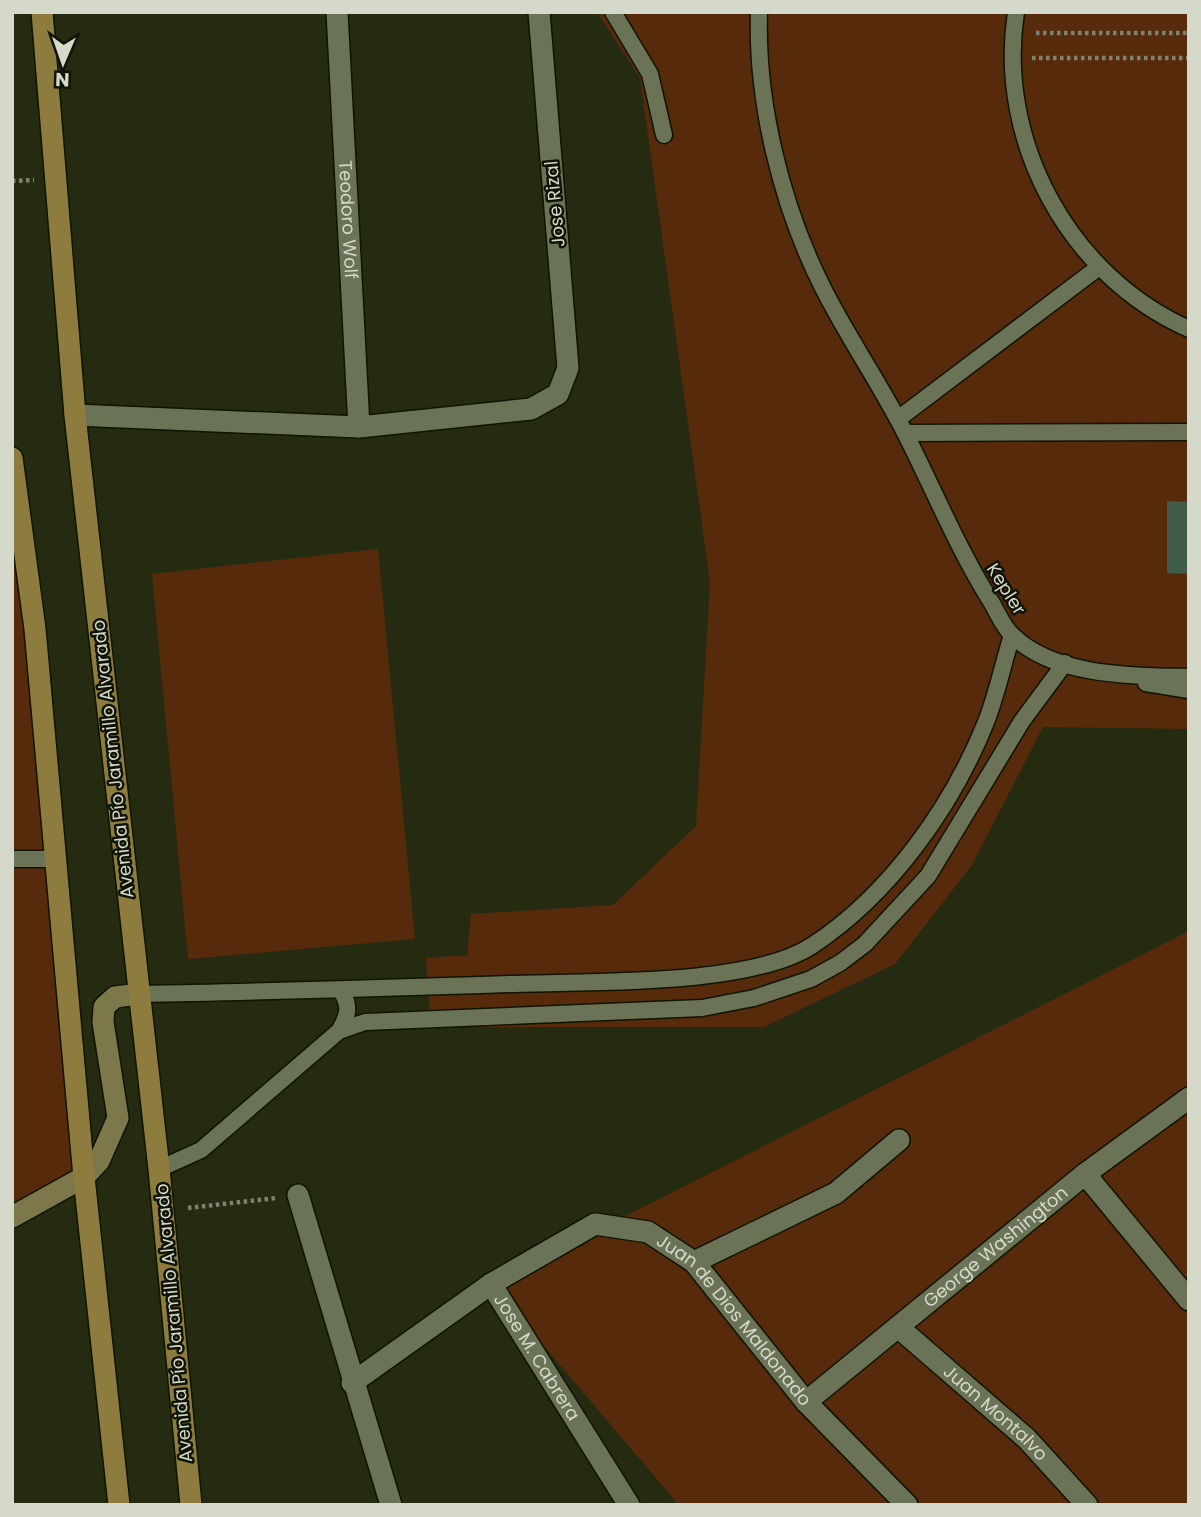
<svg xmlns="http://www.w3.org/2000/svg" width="1201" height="1517" font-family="Poppins,sans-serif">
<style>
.green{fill:#582a0c}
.building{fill:#405c49}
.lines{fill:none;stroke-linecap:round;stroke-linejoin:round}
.service-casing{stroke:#0f1400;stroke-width:19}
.minor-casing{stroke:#0f1400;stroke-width:24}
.secondary-casing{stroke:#0f1400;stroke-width:24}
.primary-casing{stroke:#0f1400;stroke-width:24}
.path{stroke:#7d836e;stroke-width:4.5;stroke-dasharray:3.5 3.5;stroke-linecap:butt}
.service{stroke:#6b7356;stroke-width:16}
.minor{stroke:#6b7356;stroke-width:21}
.secondary{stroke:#7c784b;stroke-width:21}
.primary{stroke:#8e7c3f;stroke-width:21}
.labels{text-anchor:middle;stroke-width:5;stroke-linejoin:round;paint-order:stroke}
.street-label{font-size:18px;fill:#d4d9c9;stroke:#101307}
</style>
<rect width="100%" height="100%" fill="#252b11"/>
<g class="green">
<path d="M 597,12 L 1189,12 L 1189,729 L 1043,727 L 972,865 L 895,964 L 764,1027 L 431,1027 L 426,958 L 467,955 L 471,914 L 613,905 L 696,826 L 710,582 L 640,78 Z"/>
<path d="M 12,458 L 84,1177 L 12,1217 Z"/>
<path d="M 378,549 L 415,939 L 188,959 L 152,574 Z"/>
<path d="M 1189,931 L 1189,1505 L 679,1505 L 491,1284 Z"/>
</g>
<path class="building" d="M 1167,501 L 1189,502 L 1189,574 L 1167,573 Z"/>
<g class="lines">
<g class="service-casing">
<g id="service">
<path d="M 613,12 L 650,74 L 664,135"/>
<path d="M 759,12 C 756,103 782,207 823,288 C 848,338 881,385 906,435 C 934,490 957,547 990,600 C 997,611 1003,627 1012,635 C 1054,677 1135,676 1189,677"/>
<path d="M 1016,12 C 996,141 1069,276 1189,329"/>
<path d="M 898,419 L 1099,267"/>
<path d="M 906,433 L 1189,432"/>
<path d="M 1146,683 L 1189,690"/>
<path d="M 12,859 L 58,859"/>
<path d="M 139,994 C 263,992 387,988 510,984 C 588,981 750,987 813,945 C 890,894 952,807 986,722 C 997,694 1003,664 1012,635"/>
<path d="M 339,1031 C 348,1016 351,1006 341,991"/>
<path d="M 159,1169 L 201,1150 L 339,1031 L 365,1022 L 702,1008 L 754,998 L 811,979 L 840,963 L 865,944 L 928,876 L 1022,721 L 1065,663"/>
</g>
</g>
<g class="minor-casing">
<g id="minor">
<path id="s1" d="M 337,12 L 359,427"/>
<path d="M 75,415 L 359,427 L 531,409 L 558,394 L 568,368 L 539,12"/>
<path d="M 1085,1174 L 1189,1300"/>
<path d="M 298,1195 L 391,1505"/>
<path d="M 694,1262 L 836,1193 L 899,1140"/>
<path id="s2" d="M 491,1284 L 595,1224 L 648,1232 L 694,1262 L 806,1402 L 907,1505"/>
<path id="s3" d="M 898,1327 L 1027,1439 L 1087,1505"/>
<path id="s4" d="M 352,1383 L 491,1284 L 629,1505"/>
<path id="s5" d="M 806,1402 L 1085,1174 L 1189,1098"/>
</g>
</g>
<g class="secondary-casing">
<path id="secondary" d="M 12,1217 L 84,1177 L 99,1161 L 118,1118 L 103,1022 L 104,1007 L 115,997 L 139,994"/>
</g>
<g class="primary-casing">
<g id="primary">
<path d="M 42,12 L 75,415 L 159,1169 L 191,1505"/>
<path d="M 12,458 L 35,629 L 84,1177 L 119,1505"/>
</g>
</g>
<g class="path">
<path d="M 1036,33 L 1189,33"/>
<path d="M 1032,58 L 1189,58"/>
<path d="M 12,181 L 34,180"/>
<path d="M 188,1208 L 276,1198"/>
</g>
<use href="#service" class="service"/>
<use href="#minor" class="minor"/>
<use href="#secondary" class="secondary"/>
<use href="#primary" class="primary"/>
</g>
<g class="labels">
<g class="street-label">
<text transform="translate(555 204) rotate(-95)" y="6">Jose Rizal</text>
<text dy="6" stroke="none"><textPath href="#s1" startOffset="208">Teodoro Wolf</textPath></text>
<text transform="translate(1006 589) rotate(58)" y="6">Kepler</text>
<text transform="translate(113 759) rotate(-96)" y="6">Avenida Pío Jaramillo Alvarado</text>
<text dy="6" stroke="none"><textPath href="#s5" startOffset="245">George Washington</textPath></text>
<text dy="6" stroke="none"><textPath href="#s2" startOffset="298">Juan de Dios Maldonado</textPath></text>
<text transform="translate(174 1323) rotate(-95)" y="6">Avenida Pío Jaramillo Alvarado</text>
<text dy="6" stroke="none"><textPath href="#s4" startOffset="257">Jose M. Cabrera</textPath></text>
<text dy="6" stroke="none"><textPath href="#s3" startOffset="130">Juan Montalvo</textPath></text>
</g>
</g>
<rect width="1201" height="1517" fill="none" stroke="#d4d9c9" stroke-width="28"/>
<g transform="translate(63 63) rotate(182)" stroke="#101307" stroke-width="5" paint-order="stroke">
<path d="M0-5L12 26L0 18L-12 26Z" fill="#d4d9c9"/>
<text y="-10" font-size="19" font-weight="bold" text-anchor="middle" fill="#d4d9c9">N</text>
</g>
</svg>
